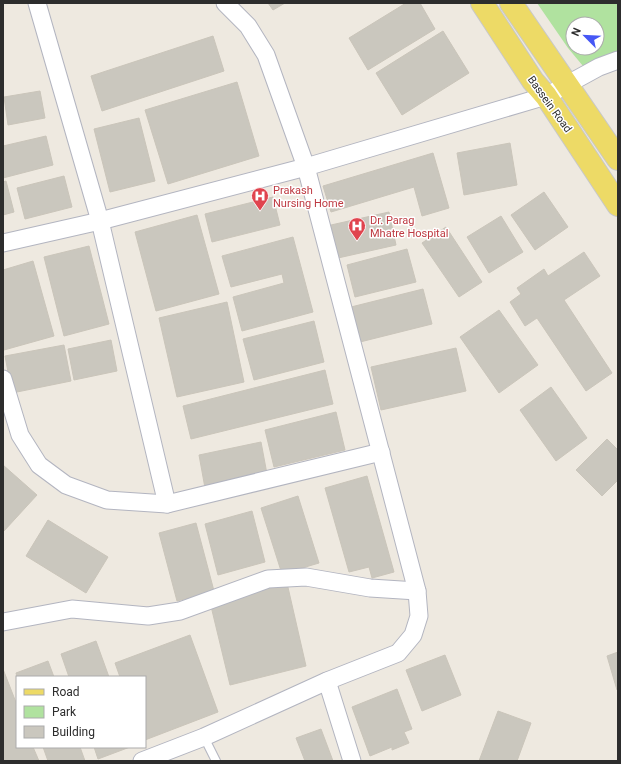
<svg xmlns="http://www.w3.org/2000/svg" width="621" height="764" font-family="Roboto,sans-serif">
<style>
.park{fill:#b0e29f;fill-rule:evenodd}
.building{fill:#cac7be;stroke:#cac5ba}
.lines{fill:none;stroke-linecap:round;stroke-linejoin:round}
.lane-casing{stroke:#b3b5c0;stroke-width:10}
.street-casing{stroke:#b3b5c0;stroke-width:19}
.primary-casing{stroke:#c8c8c8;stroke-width:24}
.lane{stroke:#fff;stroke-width:8}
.street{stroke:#fff;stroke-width:17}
.primary{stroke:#edda66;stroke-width:22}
.labels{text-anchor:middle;stroke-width:3;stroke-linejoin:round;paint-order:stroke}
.street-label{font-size:11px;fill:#2d2d2d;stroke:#fff}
.health-label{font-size:11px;fill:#be3a42;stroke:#fff;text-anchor:start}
</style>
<rect width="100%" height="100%" fill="#eee9e0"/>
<path class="park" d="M 537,3 L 618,3 L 618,58 L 583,66 L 568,48 ZM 573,24 L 597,24 L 597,48 L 573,48 Z"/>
<g class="building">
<path d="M 268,3 L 285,3 L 273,10 Z"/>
<path d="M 406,3 L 420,3 L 435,29 L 368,70 L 349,38 Z"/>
<path d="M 443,31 L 469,73 L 402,115 L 376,73 Z"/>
<path d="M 213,36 L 224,71 L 102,111 L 91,76 Z"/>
<path d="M 237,82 L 259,156 L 168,184 L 145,110 Z"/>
<path d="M 40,91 L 45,118 L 8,125 L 4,97 Z"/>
<path d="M 139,118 L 155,181 L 110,192 L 94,129 Z"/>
<path d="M 46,136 L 53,165 L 3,178 L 3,146 Z"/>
<path d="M 510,143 L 517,185 L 464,195 L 457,153 Z"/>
<path d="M 433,153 L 449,208 L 422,216 L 414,187 L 331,212 L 323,186 Z"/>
<path d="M 64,176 L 72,207 L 25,219 L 17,188 Z"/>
<path d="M 6,181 L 14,212 L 3,215 L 3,182 Z"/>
<path d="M 544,192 L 568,227 L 535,250 L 511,215 Z"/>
<path d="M 273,197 L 280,225 L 212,242 L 205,214 Z"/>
<path d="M 389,212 L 396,245 L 338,258 L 331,225 Z"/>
<path d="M 197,215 L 219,294 L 156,311 L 135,232 Z"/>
<path d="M 501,216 L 523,252 L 489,273 L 467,237 Z"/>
<path d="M 446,227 L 482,282 L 459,297 L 422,243 Z"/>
<path d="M 293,237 L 313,312 L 242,331 L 233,297 L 284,283 L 282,274 L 231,287 L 222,256 Z"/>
<path d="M 89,246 L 109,324 L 64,336 L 44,257 Z"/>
<path d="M 407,249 L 416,282 L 355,297 L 347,265 Z"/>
<path d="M 584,252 L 600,276 L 564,300 L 612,373 L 586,391 L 537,318 L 525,326 L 510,302 L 521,294 L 517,288 L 544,269 L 548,276 Z"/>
<path d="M 33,261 L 54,336 L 4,350 L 3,270 Z"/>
<path d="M 423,289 L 432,324 L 360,342 L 351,307 Z"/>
<path d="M 227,302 L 244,382 L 177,397 L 159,318 Z"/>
<path d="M 499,310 L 538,365 L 499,393 L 460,337 Z"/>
<path d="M 314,321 L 324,362 L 254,380 L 243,339 Z"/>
<path d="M 111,340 L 117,371 L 74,380 L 68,349 Z"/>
<path d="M 64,345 L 71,381 L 12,393 L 5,356 Z"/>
<path d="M 456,348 L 466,391 L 381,410 L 371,367 Z"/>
<path d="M 325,370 L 333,404 L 191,439 L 183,406 Z"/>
<path d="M 551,387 L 587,438 L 556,461 L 520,410 Z"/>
<path d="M 336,412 L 345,450 L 274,467 L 265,430 Z"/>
<path d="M 607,439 L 618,450 L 618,480 L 602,496 L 576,470 Z"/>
<path d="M 261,442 L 267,474 L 205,488 L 199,455 Z"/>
<path d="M 3,465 L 37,495 L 4,531 L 3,531 Z"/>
<path d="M 367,476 L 394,572 L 372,578 L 369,567 L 349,572 L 325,488 Z"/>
<path d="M 298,496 L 319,563 L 282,574 L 261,508 Z"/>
<path d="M 252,511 L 265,562 L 218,575 L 205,524 Z"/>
<path d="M 48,520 L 108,557 L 86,593 L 26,556 Z"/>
<path d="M 196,523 L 214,591 L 177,601 L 159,533 Z"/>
<path d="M 287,583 L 306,666 L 230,685 L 210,602 Z"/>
<path d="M 190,635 L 218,712 L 145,740 L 145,677 L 120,677 L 115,663 Z"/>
<path d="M 96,641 L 109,677 L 69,677 L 61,654 Z"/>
<path d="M 618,652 L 618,690 L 617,690 L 607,656 Z"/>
<path d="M 445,655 L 461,695 L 422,711 L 406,670 Z"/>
<path d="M 48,661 L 54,677 L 17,677 L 16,673 Z"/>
<path d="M 3,669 L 17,705 L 17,747 L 33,747 L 39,761 L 3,761 Z"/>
<path d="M 397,689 L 412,729 L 404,732 L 409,743 L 392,750 L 392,747 L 370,756 L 352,707 Z"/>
<path d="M 498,711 L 531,723 L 517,761 L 479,761 Z"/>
<path d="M 321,729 L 333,761 L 305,761 L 296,738 Z"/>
<path d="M 43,747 L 80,747 L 85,761 L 48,761 Z"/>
<path d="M 94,747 L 130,747 L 98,759 Z"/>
</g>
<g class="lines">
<g class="lane-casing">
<path id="lane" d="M 204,737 L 216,761"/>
</g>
<g class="street-casing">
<g id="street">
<path d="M 37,3 L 100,221 L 167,504"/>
<path d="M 3,243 L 100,221 L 306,167 L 546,96 L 599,67 L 618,60"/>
<path d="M 3,379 L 20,435 L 39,465 L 66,485 L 107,500 L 167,504 L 381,452"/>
<path d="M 3,622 L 72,609 L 148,616 L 180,611 L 268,579 L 306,577 L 370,588 L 417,591"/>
<path d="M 327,681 L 352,761"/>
<path d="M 142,761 L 204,737 L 327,681 L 398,653 L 413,635 L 419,616 L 417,591 L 306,167 L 266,55 L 248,26 L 225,3"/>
</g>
</g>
<g class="primary-casing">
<g id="primary">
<path d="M 482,3 L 533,81 L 546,96 L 618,205"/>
<path d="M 511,3 L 618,159"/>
</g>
</g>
<use href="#lane" class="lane"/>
<use href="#street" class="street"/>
<use href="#primary" class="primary"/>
</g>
<defs>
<g id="hospital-pin" transform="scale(0.9)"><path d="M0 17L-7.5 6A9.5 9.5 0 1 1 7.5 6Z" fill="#e0444e" stroke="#fff"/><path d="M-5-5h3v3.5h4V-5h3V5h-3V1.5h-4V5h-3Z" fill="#fff"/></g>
</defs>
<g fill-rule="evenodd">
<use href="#hospital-pin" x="260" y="196"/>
<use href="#hospital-pin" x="357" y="226"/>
</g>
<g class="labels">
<g class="street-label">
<text transform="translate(550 104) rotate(54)" y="4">Bassein Road</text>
</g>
<g class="health-label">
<text x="273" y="194">Prakash<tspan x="273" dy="13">Nursing Home</tspan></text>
<text x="370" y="224">Dr. Parag<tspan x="370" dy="13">Mhatre Hospital</tspan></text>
</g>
</g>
<rect width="621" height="764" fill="none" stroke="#2d2d2d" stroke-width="8"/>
<rect x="16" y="676" width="130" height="72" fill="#ffffff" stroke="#ababab"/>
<rect x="24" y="689" width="20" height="6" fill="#edda66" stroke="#ababab"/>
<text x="52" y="696" font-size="12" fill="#2d2d2d">Road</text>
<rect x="24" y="706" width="20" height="12" fill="#b0e29f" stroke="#ababab"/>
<text x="52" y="716" font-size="12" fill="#2d2d2d">Park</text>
<rect x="24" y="726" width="20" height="12" fill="#cac7be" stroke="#ababab"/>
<text x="52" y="736" font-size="12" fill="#2d2d2d">Building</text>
<g transform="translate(585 36) rotate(294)"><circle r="19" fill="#ffffff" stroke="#ababab"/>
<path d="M0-3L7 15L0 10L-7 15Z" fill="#4657f5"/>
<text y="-6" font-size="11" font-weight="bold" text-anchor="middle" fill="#2d2d2d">N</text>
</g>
</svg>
